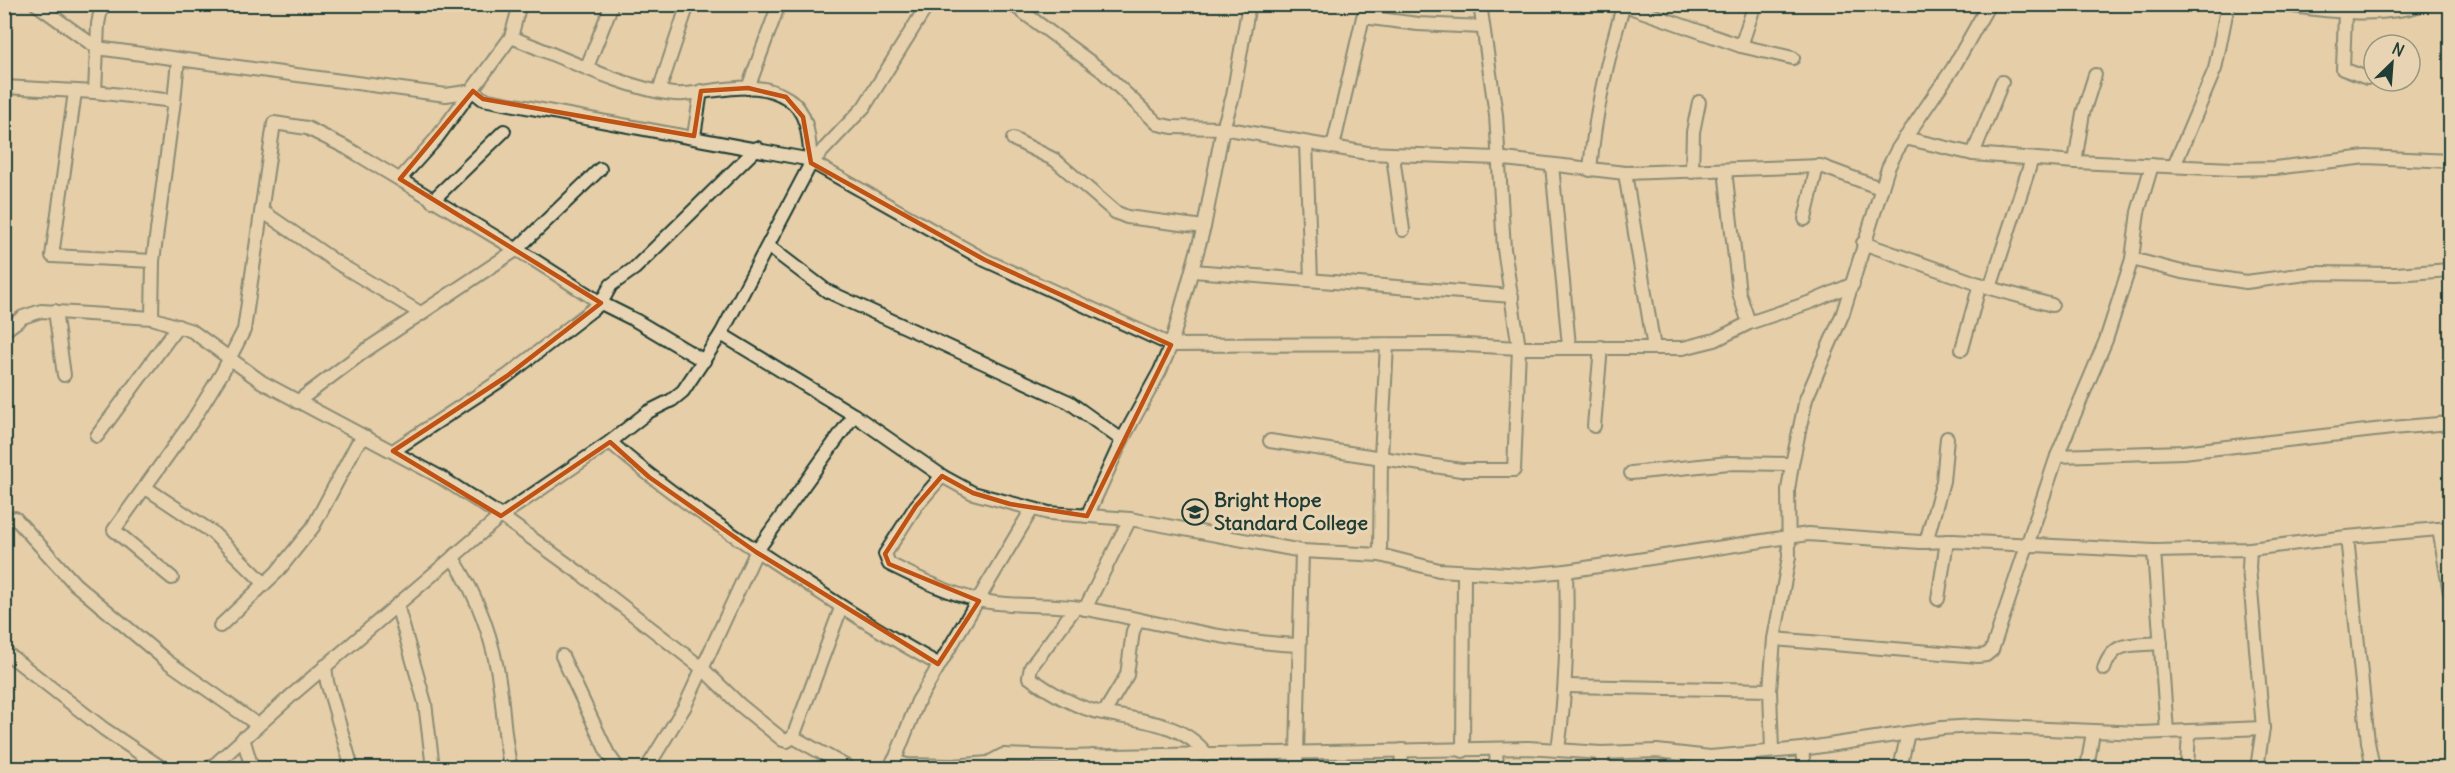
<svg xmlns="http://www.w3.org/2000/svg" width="2455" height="773" font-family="Delius,sans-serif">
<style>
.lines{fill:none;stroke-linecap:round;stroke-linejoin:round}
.minor-casing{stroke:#1f3d34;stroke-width:16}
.minor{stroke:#e8d4b2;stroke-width:12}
.marked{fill:none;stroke:#c05314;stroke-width:4.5;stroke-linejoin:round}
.labels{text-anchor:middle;stroke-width:6;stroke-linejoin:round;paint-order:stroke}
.poi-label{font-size:20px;font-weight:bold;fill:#1f3d34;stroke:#e8d4b2;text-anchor:start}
</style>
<rect width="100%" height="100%" fill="#e6cea9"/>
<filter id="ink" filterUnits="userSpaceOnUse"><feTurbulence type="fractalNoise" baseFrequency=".0167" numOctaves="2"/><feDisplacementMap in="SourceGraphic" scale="12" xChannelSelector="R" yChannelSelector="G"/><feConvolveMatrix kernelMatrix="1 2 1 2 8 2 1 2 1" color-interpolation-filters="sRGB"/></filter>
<g filter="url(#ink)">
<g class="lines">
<g class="minor-casing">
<g id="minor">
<path d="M 36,4 L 97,48 L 446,95 L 473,91 L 483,99 L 806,159 L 985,260 L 1171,345 L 1448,344 L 1519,348 L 1683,348 L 1715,340 L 1749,323 L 1811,302 L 1853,284"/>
<path d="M 1012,4 L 1101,70 L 1158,124 L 1172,127 L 1223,128 L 1367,153 L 1496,158 L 1625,173 L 1821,166 L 1880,188"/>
<path d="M 2278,4 C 2328,11 2376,19 2425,4"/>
<path d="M 1624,5 L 1741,46 L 1793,58"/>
<path d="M 2345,13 L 2343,69 L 2367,78"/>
<path d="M 511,37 C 552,53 643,97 684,94 C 717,92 756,78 787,98 C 809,111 809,140 811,163"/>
<path d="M 1741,46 L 1755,4"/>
<path d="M 587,67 L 612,4"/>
<path d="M 4,87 L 95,92 L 174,101 L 153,261 L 152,318"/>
<path d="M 748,88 L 779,4"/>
<path d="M 659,91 L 688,4"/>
<path d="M 75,92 L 52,256 L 153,261"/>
<path d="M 95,92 L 98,24 L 102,4"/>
<path d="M 174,101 L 178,60"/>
<path d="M 694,136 L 701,91"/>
<path d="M 1905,138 L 1973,154 L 2075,162 L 2233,169 L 2275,168 L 2366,157 L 2450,161"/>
<path d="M 1013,139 L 1055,160 L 1115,212 L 1127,217 L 1204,227"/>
<path d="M 1306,143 L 1311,280"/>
<path d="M 1333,147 L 1363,17 L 1418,24 L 1482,27"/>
<path d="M 1973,154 L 2002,82"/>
<path d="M 1393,156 L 1403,230"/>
<path d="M 2075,162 L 2083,113 L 2095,75"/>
<path d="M 1552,165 L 1569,346"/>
<path d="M 2174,166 L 2215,69 L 2228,4"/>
<path d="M 1590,170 C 1595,112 1607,59 1624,4"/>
<path d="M 1725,170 L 1739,293 L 1749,323"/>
<path d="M 1692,172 L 1693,132 L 1699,102"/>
<path d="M 1625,173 L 1654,348"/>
<path d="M 400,179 L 436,139 L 511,37 L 520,4"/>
<path d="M 432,201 L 504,131"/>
<path d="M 262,211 L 339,264 L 422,314"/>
<path d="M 1805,219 L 1817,166"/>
<path d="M 1863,243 L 1990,288 L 2052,305"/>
<path d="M 768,246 L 827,291 L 1069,402 L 1122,440"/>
<path d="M 2132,259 L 2182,272 L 2246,282 L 2314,273 L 2396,274 L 2450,270"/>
<path d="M 1193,271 L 1512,296"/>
<path d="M 1990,288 L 2032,159"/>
<path d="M 55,311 L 64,375"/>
<path d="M 4,331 L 23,317 L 41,311 L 152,318 L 192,331 L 262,382 L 442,478 L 501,516 L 581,574 L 702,668 L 740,705 L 783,740 L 787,741 L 793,737 L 841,608"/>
<path d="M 721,334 L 854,415 L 942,476 L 973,493 L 1049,513 L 1130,519 L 1302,551 L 1380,555 L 1439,570 L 1524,575 L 1566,571 L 1808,534 L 1920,542 L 1953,541 L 2154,551 L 2250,549 L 2347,537 L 2450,528"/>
<path d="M 1962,349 L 1980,284"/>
<path d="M 297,402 L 366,350 L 516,250 L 600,169"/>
<path d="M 1594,426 L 1601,347"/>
<path d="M 97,436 L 178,326"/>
<path d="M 1270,441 L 1461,470 L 1514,470 L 1519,348 L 1504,249 L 1496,115 L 1480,4"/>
<path d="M 610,442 C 671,496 738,538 806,583 C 849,612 892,639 938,664"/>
<path d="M 393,451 L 507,376 L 601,303 L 611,285 L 635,268 L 757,148"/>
<path d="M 2057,456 L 2183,452 L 2392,428 L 2450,423"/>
<path d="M 1631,473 L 1729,463 L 1792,464"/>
<path d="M 942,476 L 916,506 L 885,554 L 889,564 C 918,578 947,593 978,600 C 1013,608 1052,603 1087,609 C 1157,622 1226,642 1298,645"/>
<path d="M 146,488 L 212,532 L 264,583"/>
<path d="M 1087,516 L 1122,440 L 1160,371 L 1171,345 L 1204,227 L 1223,128 L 1233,96 L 1249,4"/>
<path d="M 15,518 L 75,584 L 168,662 L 258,725"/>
<path d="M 2439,529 L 2450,593"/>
<path d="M 2347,537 L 2368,742 L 2373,768"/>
<path d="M 1926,542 L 1943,481 L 1947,438"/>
<path d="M 2250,549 L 2249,568 L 2263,728 L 2257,768"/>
<path d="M 2154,551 L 2167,732"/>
<path d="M 1380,555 L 1381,456 L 1387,345"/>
<path d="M 453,558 C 478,597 494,641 500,687 C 504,714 504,741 511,768"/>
<path d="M 172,578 L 114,530 L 193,420 L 222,373 L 244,330 L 274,123 L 307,128 L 347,148 L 534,260 L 601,303 L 635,320 L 704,361"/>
<path d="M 1938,599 L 1947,541"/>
<path d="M 397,605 L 425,703 L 433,768"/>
<path d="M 1075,608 L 1031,667 L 1029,677 C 1049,692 1079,709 1103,713 C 1140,721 1183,722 1207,755"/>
<path d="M 1085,609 L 1130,519"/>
<path d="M 220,626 L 277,572 L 313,527 L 357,444 L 366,437"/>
<path d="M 1774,639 L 1978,656 L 1986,655 L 1992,650 L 2057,456 L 2106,340 L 2132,259 L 2138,212 L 2152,165"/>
<path d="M 4,651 L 104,729 L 162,768"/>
<path d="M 562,656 L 608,754 L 618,768"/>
<path d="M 325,666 L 327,682 L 352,768"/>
<path d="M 2104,669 C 2114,639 2133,646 2161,643"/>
<path d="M 1565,686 L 1770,690"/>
<path d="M 1104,713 L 1127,675 L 1133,631 L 1138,621"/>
<path d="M 793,737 L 849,768"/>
<path d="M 243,738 L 252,768"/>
<path d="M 1802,749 L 1804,768"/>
<path d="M 1558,750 C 1566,691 1568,631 1566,571"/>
<path d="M 1463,751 L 1464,572"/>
<path d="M 1496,751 L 1497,768"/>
<path d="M 1772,751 L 1770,690 L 1774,639 L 1789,557 L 1788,490 L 1792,464 L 1806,399 L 1843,313 L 1888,168 L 1897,150 L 1953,68 L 1989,4"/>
<path d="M 1601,753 L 1603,768"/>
<path d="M 1192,755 L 1193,768"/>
<path d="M 1093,756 L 1093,768"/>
<path d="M 893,761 L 907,765 L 953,766 L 988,763 L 1003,755 L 1063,757 L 1528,748 L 1601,753 L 1657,751 L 1710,757 L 1802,749 L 1942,728 L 1976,726 L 2140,733 L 2263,728"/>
<path d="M 892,767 L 918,701 L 1032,509"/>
<path d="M 211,768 L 292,695 L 501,516 L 610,442 L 648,412 L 672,400 L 683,391 L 721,334 L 811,163 L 864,107 L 928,4"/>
<path d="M 647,768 L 685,706 L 756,552 L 854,415"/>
<path d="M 1294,768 L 1297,753 L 1302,551"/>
<path d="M 1401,768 L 1402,750"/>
<path d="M 1900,768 L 1908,733"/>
<path d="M 2087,768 L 2093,732"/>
<path d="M 2187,768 L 2189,732"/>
</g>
</g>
<use href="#minor" class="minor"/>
</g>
</g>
<path d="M0 0H2455V773H0ZM 748,88 L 786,97 L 803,117 L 811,163 L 985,260 L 1171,345 L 1087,516 L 1010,504 L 973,493 L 942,476 L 916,506 L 885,554 L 889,564 L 979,601 L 938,664 L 756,552 L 649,477 L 610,442 L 501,516 L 393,451 L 507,376 L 601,303 L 400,179 L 473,91 L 483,99 L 694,136 L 701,91 Z" fill="#e6cea9" fill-opacity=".55" fill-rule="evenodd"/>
<path class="marked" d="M 748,88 L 786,97 L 803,117 L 811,163 L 985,260 L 1171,345 L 1087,516 L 1010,504 L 973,493 L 942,476 L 916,506 L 885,554 L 889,564 L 979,601 L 938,664 L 756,552 L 649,477 L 610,442 L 501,516 L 393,451 L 507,376 L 601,303 L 400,179 L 473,91 L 483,99 L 694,136 L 701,91 Z"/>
<defs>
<g id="school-ring" transform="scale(1.35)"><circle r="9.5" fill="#e8d4b2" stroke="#1f3d34" stroke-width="1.5"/><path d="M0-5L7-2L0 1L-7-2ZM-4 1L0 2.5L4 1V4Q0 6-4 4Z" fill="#1f3d34"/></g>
</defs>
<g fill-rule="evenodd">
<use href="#school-ring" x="1195" y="512"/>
</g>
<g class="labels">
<g class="poi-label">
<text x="1214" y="507">Bright Hope<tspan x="1214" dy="23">Standard College</tspan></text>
</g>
</g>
<rect width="2455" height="773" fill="none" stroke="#e8d4b2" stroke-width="24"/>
<rect x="12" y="12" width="2431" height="749" fill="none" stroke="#1f3d34" stroke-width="2" filter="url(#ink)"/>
<g transform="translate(2392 63) rotate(25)"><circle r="28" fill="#e8d4b2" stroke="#989880" stroke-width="1.5"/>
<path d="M0-4.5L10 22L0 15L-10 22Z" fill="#1f3d34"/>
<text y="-9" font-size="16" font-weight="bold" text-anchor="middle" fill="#1f3d34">N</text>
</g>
</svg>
